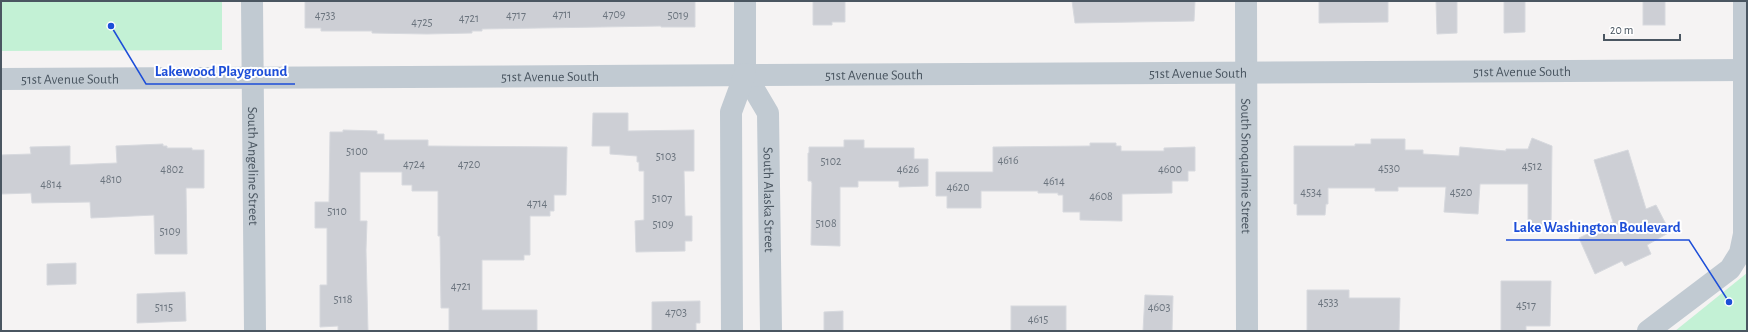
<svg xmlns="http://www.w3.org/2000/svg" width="1748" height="332" font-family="'Alegreya Sans',sans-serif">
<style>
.green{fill:#c3f1d5}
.building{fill:#cdcfd5;stroke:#d7d9de}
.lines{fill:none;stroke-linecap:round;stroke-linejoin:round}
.minor{stroke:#c1cad2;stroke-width:22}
.labels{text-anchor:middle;stroke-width:4;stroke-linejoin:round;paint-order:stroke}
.number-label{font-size:12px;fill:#6b747e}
.street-label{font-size:14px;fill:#4a5661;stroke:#fff}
.leader{fill:none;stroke:#1d4ed8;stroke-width:1.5}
.callout-dot{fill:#1d4ed8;stroke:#fff;stroke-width:1.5}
.callout-label{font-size:15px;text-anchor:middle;font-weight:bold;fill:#1d4ed8;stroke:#fff;stroke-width:4;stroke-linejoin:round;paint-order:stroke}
</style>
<rect width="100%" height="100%" fill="#f5f3f3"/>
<g class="green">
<path d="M 1,1 L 222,1 L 222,50 L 1,51 Z"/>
<path d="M 1747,273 L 1747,331 L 1675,331 Z"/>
</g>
<g class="building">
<path d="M 305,1 L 695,1 L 695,27 L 661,27 L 661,26 L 482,29 L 482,31 L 472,31 L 472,33 L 427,34 L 372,33 L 372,31 L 321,31 L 321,28 L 305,28 Z"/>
<path d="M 813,1 L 845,1 L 845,22 L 832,22 L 832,25 L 813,25 Z"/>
<path d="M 1072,1 L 1195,1 L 1194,21 L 1075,23 Z"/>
<path d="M 1319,1 L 1388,1 L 1388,22 L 1319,23 Z"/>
<path d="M 1436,1 L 1457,1 L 1457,33 L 1437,34 Z"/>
<path d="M 1504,1 L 1525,1 L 1525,32 L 1504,33 Z"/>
<rect x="1643" y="1" width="22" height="24"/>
<path d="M 593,113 L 628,113 L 628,131 L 694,130 L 694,171 L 684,171 L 685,216 L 692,216 L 692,241 L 685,241 L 685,251 L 636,252 L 635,221 L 644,220 L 644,171 L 639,171 L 639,162 L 637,162 L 637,156 L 610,154 L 610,146 L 592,146 Z"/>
<path d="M 343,130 L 377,131 L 377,134 L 384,134 L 384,140 L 428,140 L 428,146 L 567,147 L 566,195 L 554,195 L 554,211 L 550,211 L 550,216 L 530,216 L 530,255 L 524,255 L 524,260 L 482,260 L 482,310 L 537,310 L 537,331 L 449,331 L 449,308 L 441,308 L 440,236 L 438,236 L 438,191 L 412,191 L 412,185 L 402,185 L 402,172 L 360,172 L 360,221 L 367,221 L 366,250 L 368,331 L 338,331 L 338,326 L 320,327 L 320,285 L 327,285 L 327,228 L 315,228 L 315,202 L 329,202 L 330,132 L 343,132 Z"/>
<path d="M 1532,138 L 1552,146 L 1551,228 L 1528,228 L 1528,184 L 1480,184 L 1478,214 L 1444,212 L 1446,187 L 1398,187 L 1398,191 L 1375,191 L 1375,188 L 1328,188 L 1328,204 L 1326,204 L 1325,215 L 1297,215 L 1297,204 L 1294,204 L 1294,146 L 1355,146 L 1355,144 L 1371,144 L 1371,139 L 1405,139 L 1405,150 L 1423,150 L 1423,154 L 1459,156 L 1460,147 L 1506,151 L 1506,149 L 1528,149 Z"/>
<path d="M 844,140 L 864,140 L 864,148 L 914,148 L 914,159 L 928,159 L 928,186 L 899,187 L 899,181 L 858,181 L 858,187 L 840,187 L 840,246 L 811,245 L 812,183 L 811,181 L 808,181 L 808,153 L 809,153 L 809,147 L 844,147 Z"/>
<path d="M 1090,143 L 1116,143 L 1116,146 L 1121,146 L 1121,151 L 1164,151 L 1164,148 L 1195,147 L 1195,171 L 1188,171 L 1188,181 L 1172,181 L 1172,193 L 1122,194 L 1122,221 L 1080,220 L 1080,212 L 1063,212 L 1063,195 L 1058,195 L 1058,193 L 1038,193 L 1038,191 L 981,191 L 981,208 L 947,208 L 947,196 L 936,196 L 936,172 L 993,172 L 993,147 L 1090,146 Z"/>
<path d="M 163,144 L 163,146 L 167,146 L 167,148 L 192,148 L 192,150 L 204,150 L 204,188 L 186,188 L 187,254 L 155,254 L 154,215 L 91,218 L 90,202 L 32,203 L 31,193 L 1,194 L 1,155 L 31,154 L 30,147 L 70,146 L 70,165 L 117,163 L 116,146 Z"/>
<path d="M 1628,150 L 1646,209 L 1656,205 L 1670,232 L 1647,245 L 1651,254 L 1625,266 L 1622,261 L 1595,274 L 1579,238 L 1613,222 L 1594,160 Z"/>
<path d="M 76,263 L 76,284 L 47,285 L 47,264 Z"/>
<path d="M 1501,281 L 1551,281 L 1550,326 L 1526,326 L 1526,331 L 1501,331 Z"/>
<path d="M 1307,290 L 1349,290 L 1349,298 L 1400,298 L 1399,331 L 1307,331 Z"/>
<path d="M 185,292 L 186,321 L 137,323 L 137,294 Z"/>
<path d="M 1145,295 L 1173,296 L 1172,331 L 1143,331 Z"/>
<path d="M 700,301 L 700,323 L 696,323 L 696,331 L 652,331 L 652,302 Z"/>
<rect x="1011" y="306" width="55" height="25"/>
<path d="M 843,311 L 843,331 L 824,331 L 824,312 Z"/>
</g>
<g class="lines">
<g class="minor">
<path id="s1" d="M 252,1 L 255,331"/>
<path id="s2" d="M 745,1 L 745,74 L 768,113 L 771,331"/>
<path id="s3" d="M 1246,1 L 1247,331"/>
<path id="s4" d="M 1,79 L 1747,70"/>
<path d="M 732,331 L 731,112 L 745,74"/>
<path d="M 1648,331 L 1730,269 L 1740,253 L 1744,234 L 1744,1"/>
</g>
</g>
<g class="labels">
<g class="number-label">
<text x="562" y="18">4711</text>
<text x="614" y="18">4709</text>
<text x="325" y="19">4733</text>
<text x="516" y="19">4717</text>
<text x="678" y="19">5019</text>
<text x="469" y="22">4721</text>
<text x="422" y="26">4725</text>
<text x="357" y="155">5100</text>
<text x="666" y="160">5103</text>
<text x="1008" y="164">4616</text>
<text x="831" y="165">5102</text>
<text x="414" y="168">4724</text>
<text x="469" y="168">4720</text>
<text x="1532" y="170">4512</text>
<text x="1389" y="172">4530</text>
<text x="172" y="173">4802</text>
<text x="908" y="173">4626</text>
<text x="1170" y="173">4600</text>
<text x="111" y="183">4810</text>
<text x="1054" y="185">4614</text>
<text x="51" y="188">4814</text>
<text x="958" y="191">4620</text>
<text x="1311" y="196">4534</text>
<text x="1461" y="196">4520</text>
<text x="1101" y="200">4608</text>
<text x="662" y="202">5107</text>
<text x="537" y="207">4714</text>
<text x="337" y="215">5110</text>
<text x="826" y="227">5108</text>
<text x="663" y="228">5109</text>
<text x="170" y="235">5109</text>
<text x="461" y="290">4721</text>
<text x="343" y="303">5118</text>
<text x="1328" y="306">4533</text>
<text x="1526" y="309">4517</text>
<text x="164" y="311">5115</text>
<text x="1159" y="311">4603</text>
<text x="676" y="316">4703</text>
<text x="1038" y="323">4615</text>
</g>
<g class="street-label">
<text dy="5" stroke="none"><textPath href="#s4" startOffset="1521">51st Avenue South</textPath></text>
<text dy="5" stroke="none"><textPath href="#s4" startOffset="1197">51st Avenue South</textPath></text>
<text dy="5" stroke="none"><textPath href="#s4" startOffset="873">51st Avenue South</textPath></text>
<text dy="5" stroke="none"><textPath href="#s4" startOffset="549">51st Avenue South</textPath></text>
<text dy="5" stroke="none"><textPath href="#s4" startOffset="69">51st Avenue South</textPath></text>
<text dy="5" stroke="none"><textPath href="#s1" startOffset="165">South Angeline Street</textPath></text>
<text dy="5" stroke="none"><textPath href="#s3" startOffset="165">South Snoqualmie Street</textPath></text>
<text dy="5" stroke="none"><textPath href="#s2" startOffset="205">South Alaska Street</textPath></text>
</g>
</g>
<path class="leader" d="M111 26L146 84H295M1729 302L1689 240H1506"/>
<g class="callout-dot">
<circle cx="111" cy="26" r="4"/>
<circle cx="1729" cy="302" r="4"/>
</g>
<g class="callout-label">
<text x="221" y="76">Lakewood Playground</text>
<text x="1597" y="232">Lake Washington Boulevard</text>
</g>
<rect width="1748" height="332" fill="none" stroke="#4a5661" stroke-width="4"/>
<path d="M1604 34v6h76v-6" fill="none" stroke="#4a5661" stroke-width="2"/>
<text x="1610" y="34" font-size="12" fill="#4a5661" stroke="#ffffff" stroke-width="3" paint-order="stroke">20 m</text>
</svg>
